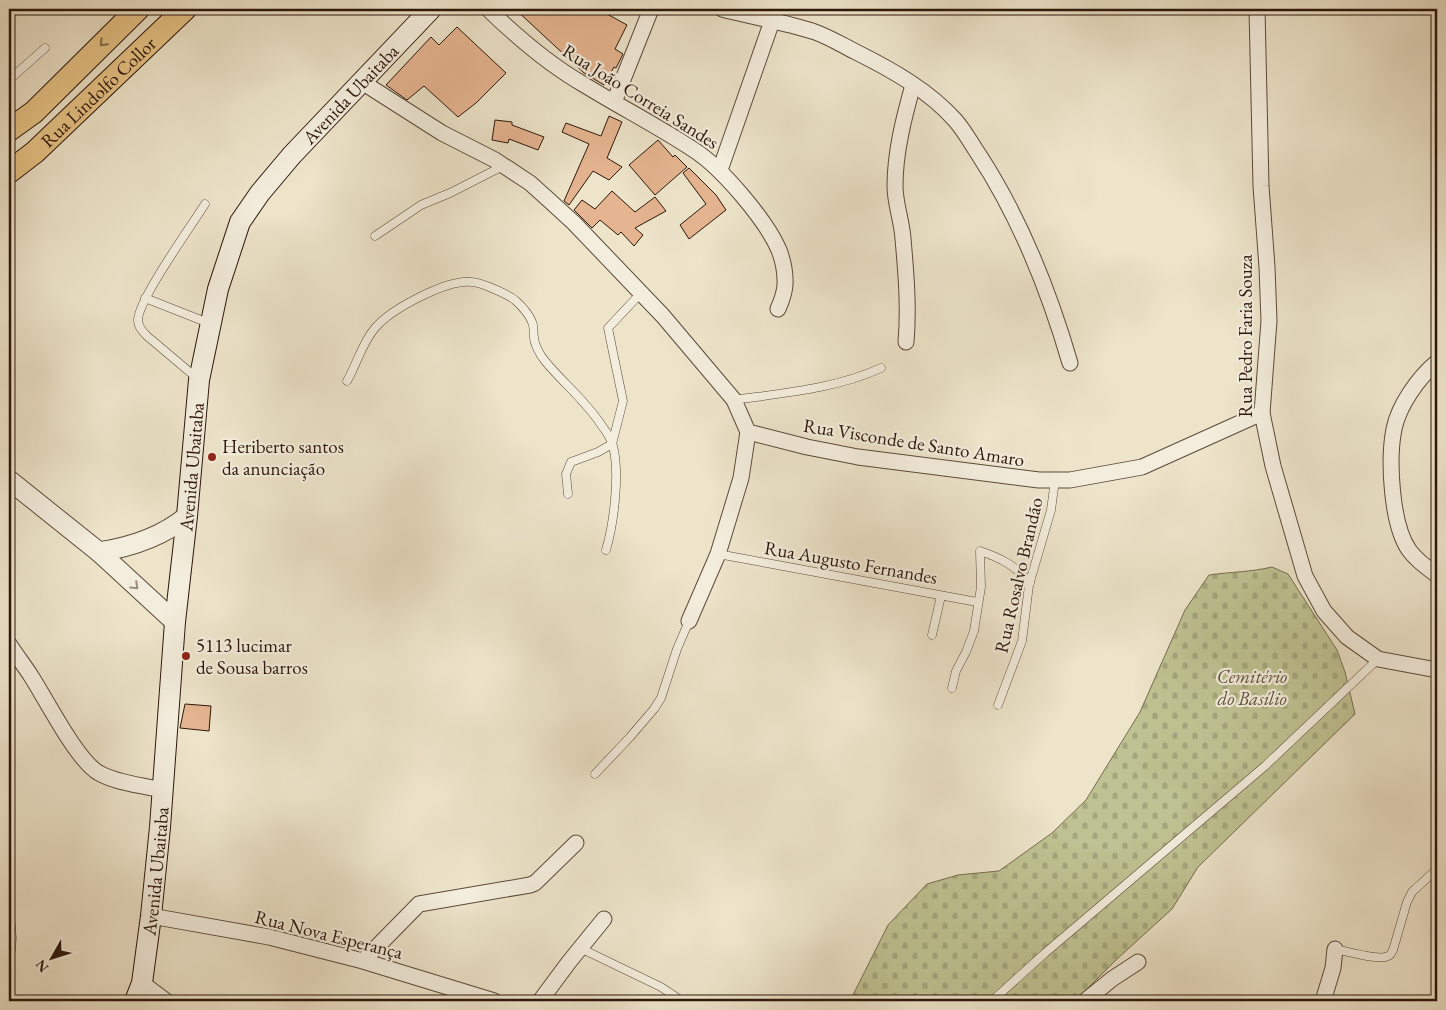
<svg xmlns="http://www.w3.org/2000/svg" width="1446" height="1010" font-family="'EB Garamond',serif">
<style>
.cemetery{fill:url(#cemetery-stones);stroke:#766c4e}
.building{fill:#e5b490;stroke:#2c160a}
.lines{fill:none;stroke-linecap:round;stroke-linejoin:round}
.service-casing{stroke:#5c4a3a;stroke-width:9}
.minor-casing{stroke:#5c4a3a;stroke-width:17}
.tertiary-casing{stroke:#5c4a3a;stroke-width:21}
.secondary-casing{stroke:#2c160a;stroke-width:22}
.primary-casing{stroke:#2c160a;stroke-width:24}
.service{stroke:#f3eddd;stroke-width:8}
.minor{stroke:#f3eddd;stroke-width:15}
.tertiary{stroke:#f3eddd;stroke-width:19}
.secondary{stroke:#f3eddd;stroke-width:20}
.primary{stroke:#e6c285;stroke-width:22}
.oneway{stroke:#896c48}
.oneway2{stroke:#998c7e}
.poi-dot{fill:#8f2418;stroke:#f3eddd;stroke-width:2}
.labels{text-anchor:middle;stroke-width:4.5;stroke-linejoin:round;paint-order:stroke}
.street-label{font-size:19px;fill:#2c160a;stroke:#f3eddd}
.poi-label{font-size:19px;fill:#2c160a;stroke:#f3eddd;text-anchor:start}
.park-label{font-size:19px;font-style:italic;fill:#5f523a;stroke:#f3eddd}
</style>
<defs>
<pattern id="cemetery-stones" width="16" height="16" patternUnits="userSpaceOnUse" patternTransform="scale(1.25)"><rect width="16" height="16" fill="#bfc292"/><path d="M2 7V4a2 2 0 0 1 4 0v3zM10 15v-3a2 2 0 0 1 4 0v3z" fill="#a4a67d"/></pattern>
</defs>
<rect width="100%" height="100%" fill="#ede4ca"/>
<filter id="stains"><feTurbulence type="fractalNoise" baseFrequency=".004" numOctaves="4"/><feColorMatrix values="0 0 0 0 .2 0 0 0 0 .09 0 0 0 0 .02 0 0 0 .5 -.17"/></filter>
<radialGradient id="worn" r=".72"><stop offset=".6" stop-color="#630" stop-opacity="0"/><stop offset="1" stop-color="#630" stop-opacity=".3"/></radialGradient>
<path class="cemetery" d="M 1272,567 L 1288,574 L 1337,650 L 1345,672 L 1355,714 L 1198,867 L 1172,909 L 1117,959 L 1075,1001 L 850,1001 L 888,925 L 927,884 L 958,875 L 999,871 L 1052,833 L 1086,800 L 1140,712 L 1185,610 L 1209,575 C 1230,572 1251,572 1272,567 Z"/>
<g class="building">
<path d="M 515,9 L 598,9 L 627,25 L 615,49 L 623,54 L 616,68 L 614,67 L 604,85 L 584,73 Z"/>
<path d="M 457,27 L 506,73 L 476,103 L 458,117 L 424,86 L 407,100 L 386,85 L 431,37 L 439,45 Z"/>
<path d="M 609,116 L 622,122 L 607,158 L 622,167 L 609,180 L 593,171 L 569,205 L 564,201 L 589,144 L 562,132 L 566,123 L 601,136 Z"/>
<path d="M 495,120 L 512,122 L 512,125 L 544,137 L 538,150 L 509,139 L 508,143 L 492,140 Z"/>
<path d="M 658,140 L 673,157 L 675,155 L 687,167 L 655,195 L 629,165 Z"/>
<path d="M 689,168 L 716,195 L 726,210 L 689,239 L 680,225 L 706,204 L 683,173 Z"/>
<path d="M 612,191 L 635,212 L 655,197 L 666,211 L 635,228 L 643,235 L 634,246 L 621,232 L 618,235 L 600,220 L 592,228 L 574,210 L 582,200 L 595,209 Z"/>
<path d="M 185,704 L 211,706 L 209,731 L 180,728 Z"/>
</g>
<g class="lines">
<g class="service-casing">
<g id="service">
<path d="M 9,80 L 45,48"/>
<path d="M 375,236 L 421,205 L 450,193 L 503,166"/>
<path d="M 145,298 L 211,324"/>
<path d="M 198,379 L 147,336 C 143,332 138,327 138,320 C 138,300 192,225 205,204"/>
<path d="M 347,381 C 357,364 362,343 375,328 C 391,309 447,279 472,282 C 480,282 510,295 516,301 C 523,307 531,317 533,325 C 534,329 533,333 534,337 C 534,344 540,355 545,361 C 563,383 586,401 602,426 C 606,431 611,439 613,446 C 620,473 614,523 606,550"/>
<path d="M 734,400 C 783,393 835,389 881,368"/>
<path d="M 568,494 L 566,474 L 571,462 L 598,452 L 612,444 L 623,401 L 608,328 L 641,293"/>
<path d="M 718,554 L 977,602"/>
<path d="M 932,635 L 941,596"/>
<path d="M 952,688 L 956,671 L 966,652 L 974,631 L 981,587 L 980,551 C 1001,558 1016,566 1030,583"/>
<path d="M 998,705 L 1022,641 L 1029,585 L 1051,510 L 1055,480"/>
<path d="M 595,774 L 630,737 L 654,709 L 661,698 L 677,649 L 689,621"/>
<path d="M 9,906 L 12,938 L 9,970"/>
<path d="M 580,948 L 661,987 L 682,1001"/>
<path d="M 1335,949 C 1345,951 1379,961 1388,956 C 1391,955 1391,953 1393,950 L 1407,902 L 1412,892 L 1437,869"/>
<path d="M 992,1001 L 1045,953 L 1265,766 L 1378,659"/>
</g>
</g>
<g class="minor-casing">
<g id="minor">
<path d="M 488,9 C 517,37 548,64 583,84 C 620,107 658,126 694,150 C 722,168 766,220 779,250 C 782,258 785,271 785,280 C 786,290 782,300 778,309"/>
<path d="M 722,9 C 753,17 785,22 815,32 C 829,37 842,45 856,52 C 892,70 928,90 955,120 C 964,130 971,143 979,155 C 1020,218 1049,291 1070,363"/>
<path d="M 1257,9 L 1261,186 L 1267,267 L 1269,321 L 1262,413 L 1273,466 L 1305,576 L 1324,611 L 1347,637 L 1378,659 L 1437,670"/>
<path d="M 362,82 L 442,133 L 495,160 L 530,183 L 550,201 L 574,223 L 663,316 L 734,400 L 748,432 L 807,447 L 858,457 L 1039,480 L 1070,480 L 1142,467 L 1262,413"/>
<path d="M 614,102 L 651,9"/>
<path d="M 720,170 L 772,21"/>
<path d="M 906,342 C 909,308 906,272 903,239 C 902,221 895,204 895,186 C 895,152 904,117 913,85"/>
<path d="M 1437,362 C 1418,378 1399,405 1394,429 C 1388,459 1391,524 1409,550 C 1416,560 1427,568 1437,575"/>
<path d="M 689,621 L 718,554 L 741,478 L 748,432"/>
<path d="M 9,644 C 16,655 24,665 31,676 C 46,699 77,761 99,773 C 116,783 142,785 161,790"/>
<path d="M 151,916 L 269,937 L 363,961 L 494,1001"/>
<path d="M 363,961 L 419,904 L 530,885 L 535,883 L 576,843"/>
<path d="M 142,983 L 166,1001"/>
<path d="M 540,1001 L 569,962 L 604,919"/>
<path d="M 1085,1001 L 1112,979 L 1138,962"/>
<path d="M 1323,1001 L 1333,968 L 1335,949"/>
</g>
</g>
<g class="tertiary-casing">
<g id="tertiary">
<path d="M 9,480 L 99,552 L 175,622"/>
<path d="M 99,552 C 131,547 162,537 187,516"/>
</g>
</g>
<g class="secondary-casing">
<g id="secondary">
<path id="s1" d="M 135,1001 L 142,983 L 151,916 L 160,827 L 175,622 L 187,516 L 199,380 L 218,289 L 240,222 L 260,193 L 292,155 L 431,9"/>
</g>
</g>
<g class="primary-casing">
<g id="primary">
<path d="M 9,130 L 34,112 L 138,9"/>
<path id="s2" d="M 9,172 L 35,152 L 185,9"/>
</g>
</g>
<use href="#service" class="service"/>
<use href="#minor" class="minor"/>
<use href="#tertiary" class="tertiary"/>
<use href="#secondary" class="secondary"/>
<use href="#primary" class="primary"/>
</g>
<defs><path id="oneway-chevron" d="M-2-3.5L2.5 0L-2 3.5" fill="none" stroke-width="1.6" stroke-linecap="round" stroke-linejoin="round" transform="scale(1.25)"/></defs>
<use class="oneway" href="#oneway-chevron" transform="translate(103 43) rotate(134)"/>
<use class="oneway2" href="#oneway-chevron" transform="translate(135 586) rotate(44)"/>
<g class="poi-dot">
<circle cx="212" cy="457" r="5"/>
<circle cx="186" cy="656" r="5"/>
</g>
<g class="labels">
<g class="street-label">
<text dy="7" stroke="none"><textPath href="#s2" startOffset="120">Rua Lindolfo Collor</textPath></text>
<text dy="7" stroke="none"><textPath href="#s1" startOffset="958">Avenida Ubaitaba</textPath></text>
<text transform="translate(641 96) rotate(32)" y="7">Rua João Correia Sandes</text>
<text transform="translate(1245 336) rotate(-90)" y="7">Rua Pedro Faria Souza</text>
<text transform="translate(914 442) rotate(9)" y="7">Rua Visconde de Santo Amaro</text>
<text dy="7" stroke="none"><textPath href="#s1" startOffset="538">Avenida Ubaitaba</textPath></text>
<text transform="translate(851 562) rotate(10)" y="7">Rua Augusto Fernandes</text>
<text transform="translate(1018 575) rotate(-77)" y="7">Rua Rosalvo Brandão</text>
<text dy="7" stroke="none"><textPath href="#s1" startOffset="132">Avenida Ubaitaba</textPath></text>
<text transform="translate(329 934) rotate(14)" y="7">Rua Nova Esperança</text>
</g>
<g class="poi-label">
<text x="222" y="453">Heriberto santos<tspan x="222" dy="22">da anunciação</tspan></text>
<text x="196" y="652">5113 lucimar<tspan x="196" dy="22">de Sousa barros</tspan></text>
</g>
<g class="park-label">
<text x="1252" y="683">Cemitério<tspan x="1252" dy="22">do Basílio</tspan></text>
</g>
</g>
<rect width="1446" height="1010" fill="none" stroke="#ede4ca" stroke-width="30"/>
<rect x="10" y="10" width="1426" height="990" fill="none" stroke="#2c160a" stroke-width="2.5"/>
<rect x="15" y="15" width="1416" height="980" fill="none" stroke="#2c160a"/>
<g transform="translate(52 958) rotate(231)" stroke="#f3eddd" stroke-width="4" paint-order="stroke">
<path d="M0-4L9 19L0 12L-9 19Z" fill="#2c160a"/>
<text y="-8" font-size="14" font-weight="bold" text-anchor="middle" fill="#2c160a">N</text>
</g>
<rect width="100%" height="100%" filter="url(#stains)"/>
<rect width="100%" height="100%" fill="url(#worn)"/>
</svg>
